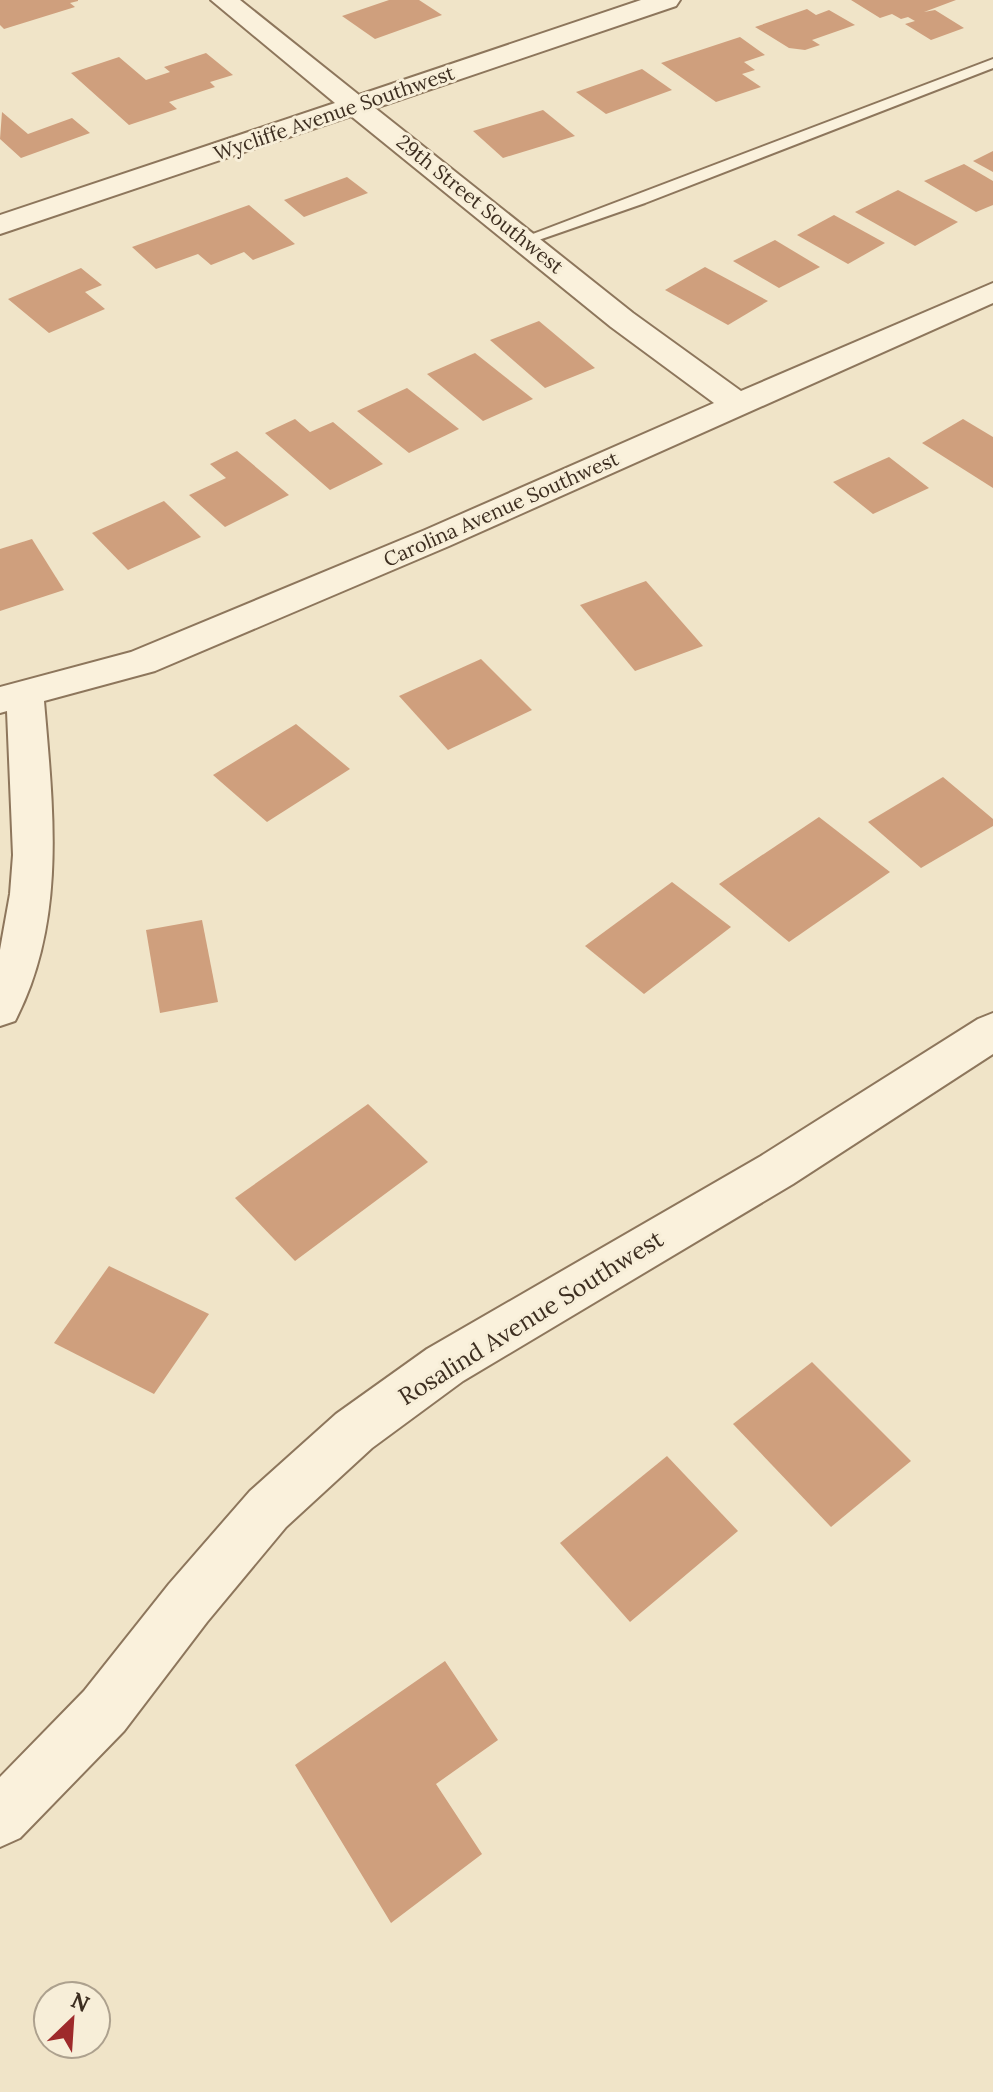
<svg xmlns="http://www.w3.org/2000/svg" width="993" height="2092" font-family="Lora,serif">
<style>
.building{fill:#cf9f7d}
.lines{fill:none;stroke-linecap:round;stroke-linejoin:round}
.service-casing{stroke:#8d765c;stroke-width:4}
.minor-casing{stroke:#8d765c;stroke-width:4}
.service{fill:#faf1dc;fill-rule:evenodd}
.minor{fill:#faf1dc;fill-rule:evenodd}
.labels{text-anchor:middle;stroke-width:6;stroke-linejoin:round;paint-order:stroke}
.far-street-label{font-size:20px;fill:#3d2e20;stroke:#f7eed8}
.street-label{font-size:24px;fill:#3d2e20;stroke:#f7eed8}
</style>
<rect width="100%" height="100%" fill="#f0e4c8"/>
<g class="building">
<path d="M 0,0 L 78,0 L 78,1 L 70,3 L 75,7 L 4,29 L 0,25 Z"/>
<path d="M 389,0 L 419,0 L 442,15 L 375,39 L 342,16 Z"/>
<path d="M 851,0 L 956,0 L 924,12 L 935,10 L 964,28 L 931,40 L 905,24 L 915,21 L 908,17 L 901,19 L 892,14 L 880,18 Z"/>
<path d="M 807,9 L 816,15 L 829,10 L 855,25 L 812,40 L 820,45 L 805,50 L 789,48 L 755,27 Z"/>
<path d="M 740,37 L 765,55 L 744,62 L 755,70 L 742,74 L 761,87 L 716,102 L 661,63 Z"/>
<path d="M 206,53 L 233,75 L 210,82 L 215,87 L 169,102 L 177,109 L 129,125 L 71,73 L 119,57 L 146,80 L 170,72 L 164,67 Z"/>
<path d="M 642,69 L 672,90 L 606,114 L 576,92 Z"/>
<path d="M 543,110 L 575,136 L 503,158 L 473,131 Z"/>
<path d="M 2,112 L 28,134 L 72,118 L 90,133 L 21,158 L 0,139 Z"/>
<path d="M 993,151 L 993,172 L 973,161 Z"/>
<path d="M 964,164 L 993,181 L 993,205 L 976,212 L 924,181 Z"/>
<path d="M 347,177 L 368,193 L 304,217 L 284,200 Z"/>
<path d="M 898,190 L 958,222 L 915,246 L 855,212 Z"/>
<path d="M 249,205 L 295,244 L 253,260 L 244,252 L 211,265 L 198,254 L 156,269 L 132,247 Z"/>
<path d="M 834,215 L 885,243 L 848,264 L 797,235 Z"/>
<path d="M 775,240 L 820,267 L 779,288 L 733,261 Z"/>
<path d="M 705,267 L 768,301 L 728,325 L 665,290 Z"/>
<path d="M 81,268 L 102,285 L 85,292 L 105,309 L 49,333 L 8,299 Z"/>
<path d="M 539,321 L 595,368 L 545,388 L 490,340 Z"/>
<path d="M 475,353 L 533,399 L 483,421 L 427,374 Z"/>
<path d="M 407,388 L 459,429 L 409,453 L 357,411 Z"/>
<path d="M 295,419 L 310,432 L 333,422 L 383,464 L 330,490 L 265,433 Z"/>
<path d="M 963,419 L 993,437 L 993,488 L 922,443 Z"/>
<path d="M 237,451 L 289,495 L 225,527 L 189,495 L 226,478 L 210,464 Z"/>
<path d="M 889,457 L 929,488 L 873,514 L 833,482 Z"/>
<path d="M 164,501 L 201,537 L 128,570 L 92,533 Z"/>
<path d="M 32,539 L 64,590 L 0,611 L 0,549 Z"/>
<path d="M 646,581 L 703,646 L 635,671 L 580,605 Z"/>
<path d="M 481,659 L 532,710 L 448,750 L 399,696 Z"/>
<path d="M 296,724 L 350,769 L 267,822 L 213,775 Z"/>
<path d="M 943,777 L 993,819 L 993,826 L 921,868 L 868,822 Z"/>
<path d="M 819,817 L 890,872 L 789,942 L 719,884 Z"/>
<path d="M 672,882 L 731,927 L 644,994 L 585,946 Z"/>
<path d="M 202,920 L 218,1002 L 160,1013 L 146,930 Z"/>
<path d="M 368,1104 L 428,1162 L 295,1261 L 235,1198 Z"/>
<path d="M 109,1266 L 209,1314 L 154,1394 L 54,1343 Z"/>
<path d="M 812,1362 L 911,1461 L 831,1527 L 733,1424 Z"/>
<path d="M 667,1456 L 738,1531 L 630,1622 L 560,1543 Z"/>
<path d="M 445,1661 L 498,1740 L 436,1784 L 482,1854 L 391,1923 L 295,1765 Z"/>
</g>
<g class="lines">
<g class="service-casing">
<path id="service" d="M 993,59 L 993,68 L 645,203 L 530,243 L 525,245 L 517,240 Z"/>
</g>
<g class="minor-casing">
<g id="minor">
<path d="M 211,0 L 240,0 L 359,95 L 641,0 L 680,0 L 676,6 L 375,108 L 633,313 L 741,391 L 993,283 L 993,303 L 449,546 L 155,671 L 44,701 C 53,809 67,921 15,1021 L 0,1026 L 0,950 L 10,894 L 13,855 L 7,711 L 0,713 L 0,687 L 131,652 L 425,530 L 714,403 L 611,327 L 351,116 L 0,234 L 0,215 L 335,103 Z"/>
<path d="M 993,1013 L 993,1054 L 793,1184 L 463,1381 L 372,1448 L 286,1527 L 207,1622 L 124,1731 L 20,1838 L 0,1847 L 0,1777 L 84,1691 L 169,1584 L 250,1491 L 336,1414 L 427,1349 L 761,1156 L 978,1019 Z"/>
</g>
</g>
<use href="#service" class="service"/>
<use href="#minor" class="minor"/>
</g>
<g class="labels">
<g class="far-street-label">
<text transform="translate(334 113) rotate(-19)" y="7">Wycliffe Avenue Southwest</text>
<text transform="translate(480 204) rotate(39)" y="7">29th Street Southwest</text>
<text transform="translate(501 509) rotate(-24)" y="7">Carolina Avenue Southwest</text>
</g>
<g class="street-label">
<text transform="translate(531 1318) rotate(-32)" y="8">Rosalind Avenue Southwest</text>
</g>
</g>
<g transform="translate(72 2020) rotate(25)"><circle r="38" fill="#f7eed8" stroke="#ada18e" stroke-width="2"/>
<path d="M0-6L14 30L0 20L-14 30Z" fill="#9e2a2b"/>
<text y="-12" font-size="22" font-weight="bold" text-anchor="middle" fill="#3d2e20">N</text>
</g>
</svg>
